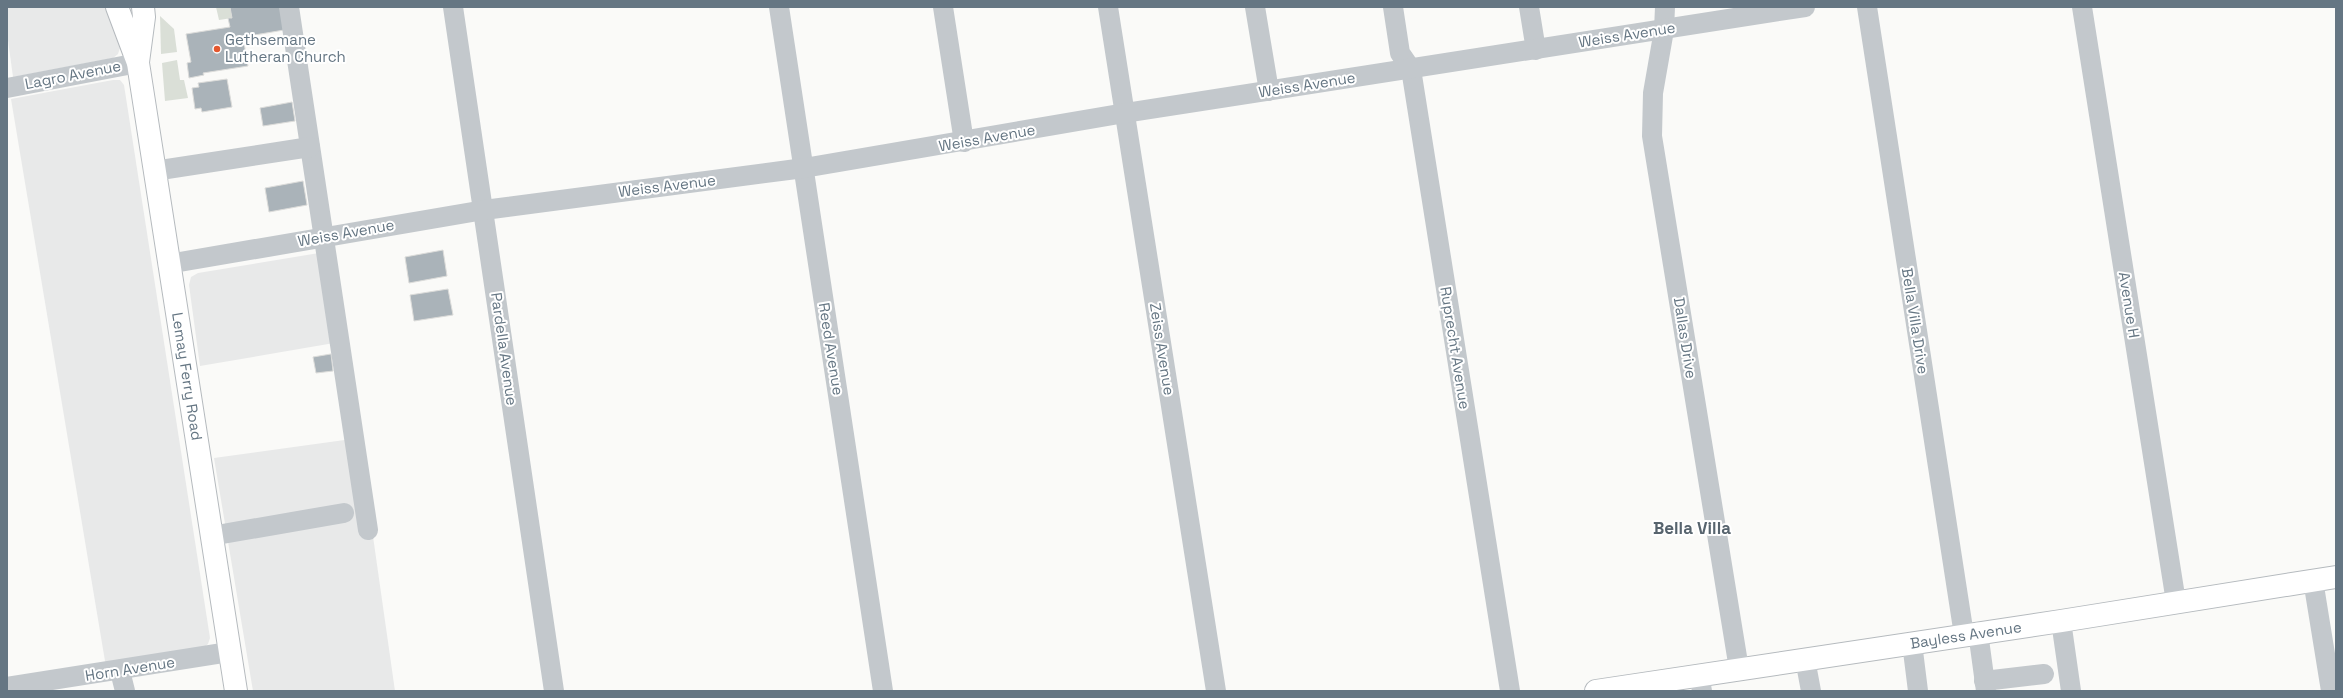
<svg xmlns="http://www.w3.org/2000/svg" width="2343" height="698" font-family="'Space Grotesk',sans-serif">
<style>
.built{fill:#e8e9e9}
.green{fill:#dadfd7}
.building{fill:#aab3b9;stroke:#dcdcda}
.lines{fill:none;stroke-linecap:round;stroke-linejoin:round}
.major-casing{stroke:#b5babe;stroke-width:24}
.minor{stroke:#c3c8cc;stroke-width:20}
.major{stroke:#fff;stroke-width:22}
.poi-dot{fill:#e4572e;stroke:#fff;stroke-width:1.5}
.labels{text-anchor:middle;stroke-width:4;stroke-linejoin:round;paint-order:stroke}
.street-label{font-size:15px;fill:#657683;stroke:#fff}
.poi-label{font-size:15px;fill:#657683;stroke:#fff;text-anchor:start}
.quarter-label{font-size:17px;font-weight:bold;fill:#57646e;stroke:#fff}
</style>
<rect width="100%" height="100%" fill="#fafaf8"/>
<g class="built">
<path d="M 7,7 L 110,7 L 120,48 L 118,54 L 113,58 L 13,77 L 7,33 Z"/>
<path d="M 113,80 L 120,80 L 124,85 L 210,638 L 208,644 L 202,649 L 106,667 L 11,99 Z"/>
<path d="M 319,253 L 334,343 L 200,366 L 189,285 L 191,277 L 198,273 Z"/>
<path d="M 359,438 L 395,691 L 253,691 L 214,458 Z"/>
</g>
<g class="green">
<path d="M 216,7 L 230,7 L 232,18 L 219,20 Z"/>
<path d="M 160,16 L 174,29 L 177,52 L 161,54 Z"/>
<path d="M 177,60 L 180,80 L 184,80 L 188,98 L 165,101 L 162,63 Z"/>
</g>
<g class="building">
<path d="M 230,7 L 280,7 L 284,30 L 243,37 L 248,66 L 203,73 L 204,75 L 189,78 L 187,63 L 191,62 L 186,34 L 230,27 L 228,18 L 232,18 Z"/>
<path d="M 227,79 L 232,107 L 202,112 L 201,108 L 195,109 L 192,88 L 199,87 L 198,83 Z"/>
<path d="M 292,102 L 295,121 L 263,126 L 260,108 Z"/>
<path d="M 303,181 L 307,205 L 269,212 L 265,188 Z"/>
<path d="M 443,250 L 447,276 L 409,283 L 405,257 Z"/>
<path d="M 448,289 L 453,315 L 414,321 L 410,295 Z"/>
<path d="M 331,354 L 333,371 L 316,373 L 313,357 Z"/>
</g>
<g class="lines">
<g class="major-casing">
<g id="major">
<path id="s1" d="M 117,7 L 138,63 L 236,691"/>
<path d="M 138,62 L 144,17 L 143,7"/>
<path id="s2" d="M 1596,691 L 2061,621 L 2336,577"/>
</g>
</g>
<g class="minor">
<path d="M 289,7 L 368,530"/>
<path d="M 453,7 L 554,691"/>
<path d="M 779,7 L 883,691"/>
<path d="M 943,7 L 964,142"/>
<path d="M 1108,7 L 1216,691"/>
<path d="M 1255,7 L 1269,91"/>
<path d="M 1393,7 L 1400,53 L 1411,69 L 1510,691"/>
<path d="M 1529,7 L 1536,50"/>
<path d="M 1665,7 L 1664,30 L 1653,93 L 1652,136 L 1739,669"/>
<path d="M 1867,7 L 1964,635"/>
<path d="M 2082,7 L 2176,602"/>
<path d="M 7,88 L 138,63"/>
<path d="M 154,171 L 310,147"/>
<path d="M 168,264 L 484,210 L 804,168 L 1125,113 L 1805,7"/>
<path d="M 211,536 L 344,513"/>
<path d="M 2313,580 L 2331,691"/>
<path d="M 2061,621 L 2071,691"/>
<path d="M 1978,632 L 1986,691"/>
<path d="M 1912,643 L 1918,691"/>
<path d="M 1805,659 L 1811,691"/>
<path d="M 120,671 L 125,691"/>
<path d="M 1699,675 L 1702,691"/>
<path d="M 1984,681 L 2044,674"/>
<path d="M 7,687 L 229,652"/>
</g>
<use href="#major" class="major"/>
</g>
<circle class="poi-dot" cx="217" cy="49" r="4"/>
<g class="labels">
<g class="street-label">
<text transform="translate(1627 35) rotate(-9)" y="5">Weiss Avenue</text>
<text transform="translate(73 75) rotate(-11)" y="5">Lagro Avenue</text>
<text transform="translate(1307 85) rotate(-9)" y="5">Weiss Avenue</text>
<text transform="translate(987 138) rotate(-10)" y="5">Weiss Avenue</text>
<text transform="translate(667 186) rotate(-7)" y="5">Weiss Avenue</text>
<text transform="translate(346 233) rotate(-10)" y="5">Weiss Avenue</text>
<text transform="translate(2129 305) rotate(81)" y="5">Avenue H</text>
<text transform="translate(1915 321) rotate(81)" y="5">Bella Villa Drive</text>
<text transform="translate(1685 338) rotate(81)" y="5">Dallas Drive</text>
<text transform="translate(1455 348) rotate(81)" y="5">Ruprecht Avenue</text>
<text transform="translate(504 349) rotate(82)" y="5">Pardella Avenue</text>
<text transform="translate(831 349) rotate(81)" y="5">Reed Avenue</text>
<text transform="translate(1162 349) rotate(81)" y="5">Zeiss Avenue</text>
<text dy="5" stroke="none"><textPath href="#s1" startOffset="377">Lemay Ferry Road</textPath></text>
<text dy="5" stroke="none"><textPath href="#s2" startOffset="374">Bayless Avenue</textPath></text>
<text transform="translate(130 669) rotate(-9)" y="5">Horn Avenue</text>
</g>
<g class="poi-label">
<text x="225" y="45">Gethsemane<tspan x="225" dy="17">Lutheran Church</tspan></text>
</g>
<g class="quarter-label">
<text x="1692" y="534">Bella Villa</text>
</g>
</g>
<rect width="2343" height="698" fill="none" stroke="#657683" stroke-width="16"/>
</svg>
